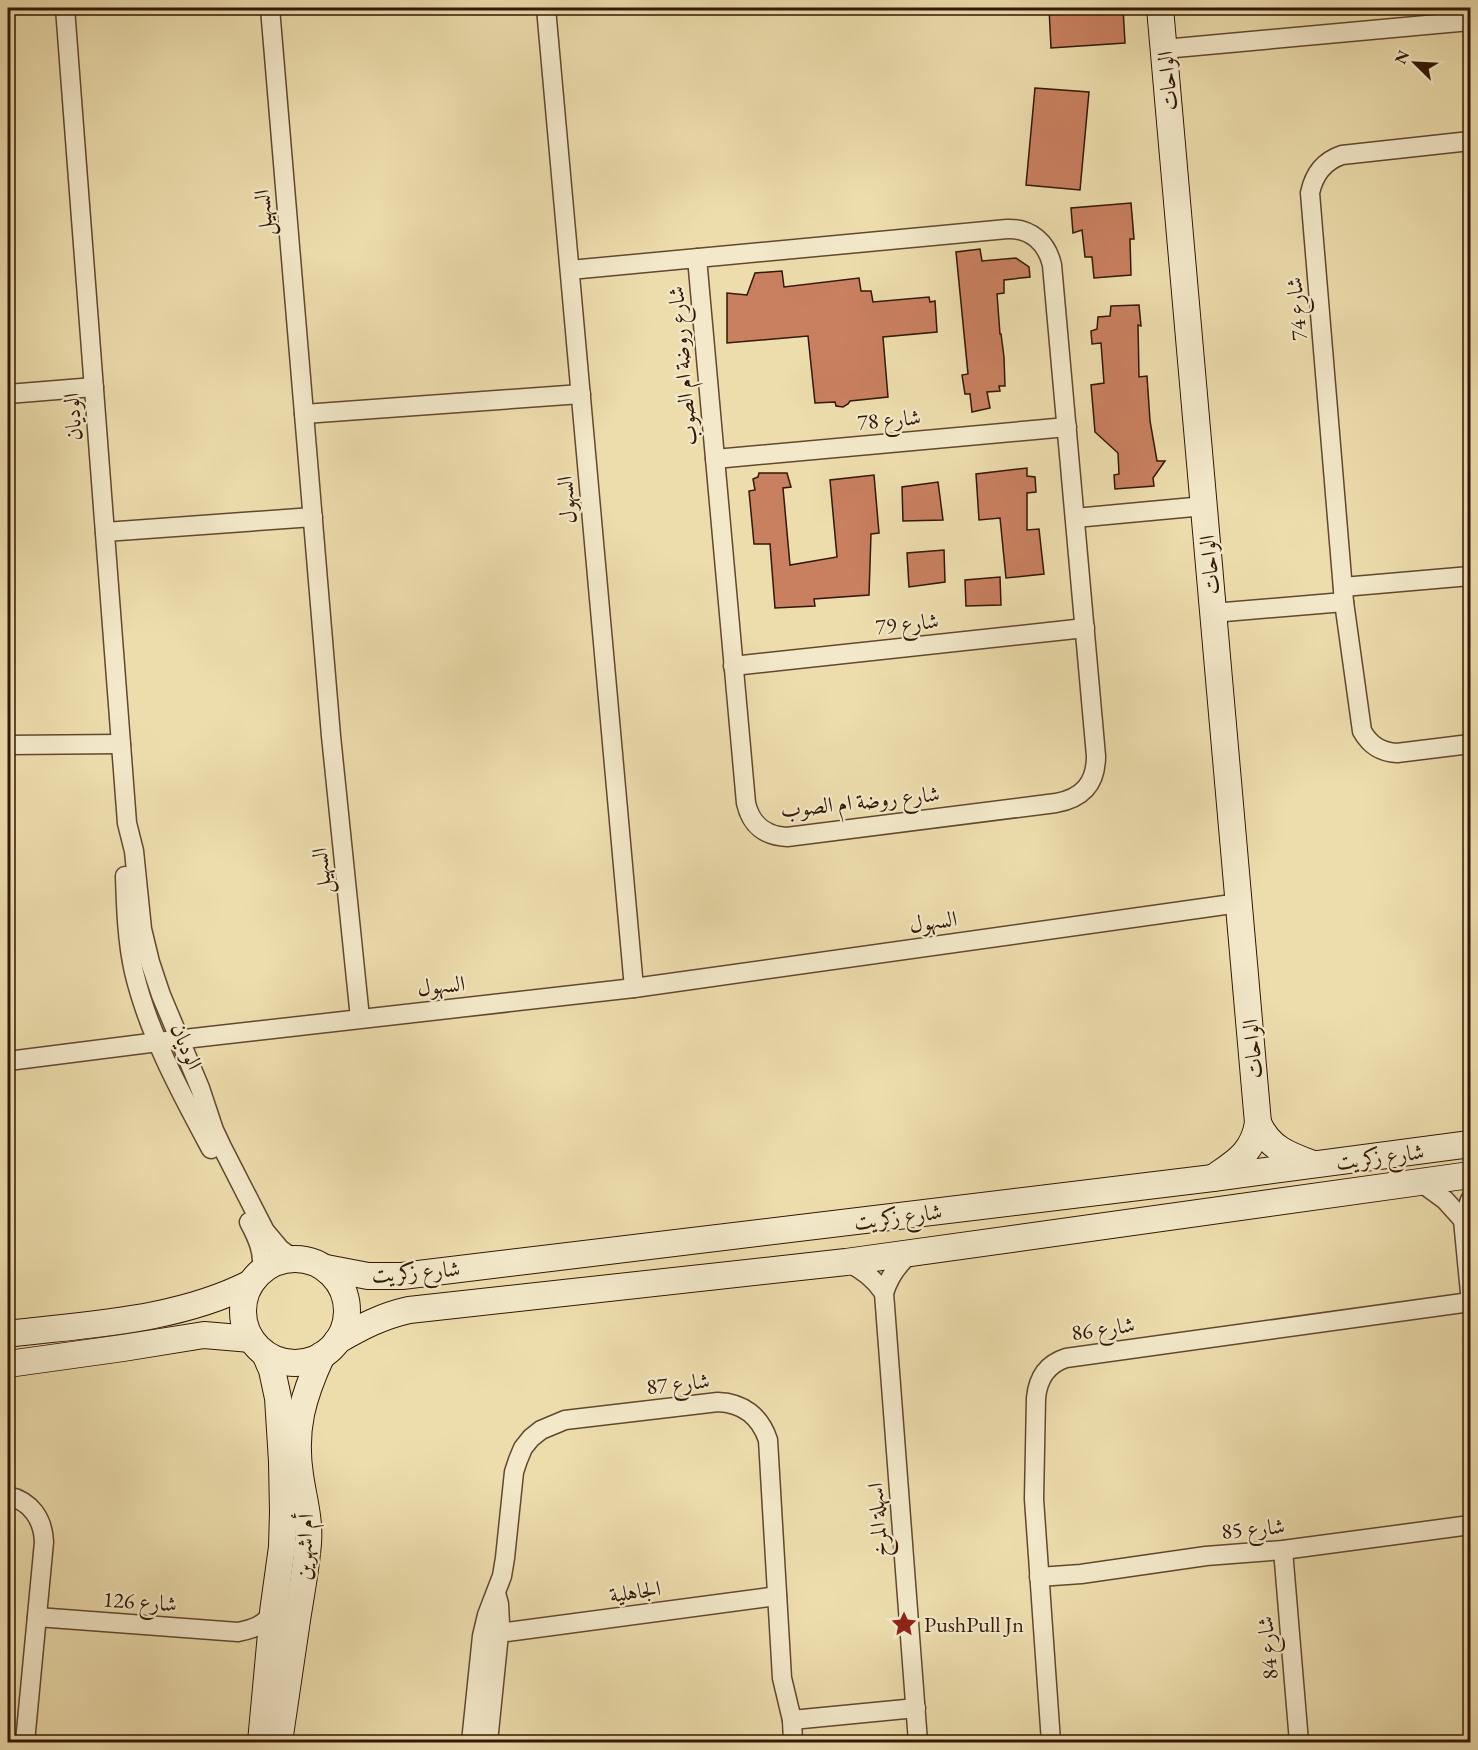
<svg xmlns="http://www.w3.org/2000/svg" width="1478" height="1750" font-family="'EB Garamond',Amiri,serif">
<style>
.building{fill:#c98060;stroke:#321703;stroke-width:1.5}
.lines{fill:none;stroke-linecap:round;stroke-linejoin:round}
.street-casing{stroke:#61482e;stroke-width:21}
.secondary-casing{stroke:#321703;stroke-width:28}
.street{stroke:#f3e9ca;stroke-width:18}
.secondary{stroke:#f3e9ca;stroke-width:26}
.labels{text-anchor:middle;stroke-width:4.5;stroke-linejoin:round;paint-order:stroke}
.street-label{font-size:22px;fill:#321703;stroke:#f3e9ca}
.poi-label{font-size:22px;fill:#321703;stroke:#f3e9ca;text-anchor:start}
</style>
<rect width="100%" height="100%" fill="#edddad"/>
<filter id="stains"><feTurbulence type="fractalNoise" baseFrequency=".00333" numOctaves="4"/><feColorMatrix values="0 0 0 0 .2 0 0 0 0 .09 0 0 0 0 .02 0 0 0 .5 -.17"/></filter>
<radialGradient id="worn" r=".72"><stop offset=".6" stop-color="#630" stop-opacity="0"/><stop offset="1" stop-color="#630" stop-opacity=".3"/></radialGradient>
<g class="building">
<path d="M 1049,8 L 1123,8 L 1125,43 L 1051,48 Z"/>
<path d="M 1035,88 L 1089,92 L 1080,190 L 1026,185 Z"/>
<path d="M 1131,203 L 1134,239 L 1130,239 L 1131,275 L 1094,278 L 1092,257 L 1085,257 L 1082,230 L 1073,233 L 1071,208 Z"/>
<path d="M 980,249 L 982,261 L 1016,258 L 1029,267 L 1030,277 L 1004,280 L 1004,293 L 997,294 L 1000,334 L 1001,334 L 1004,357 L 1005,386 L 999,386 L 1000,391 L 987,392 L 990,408 L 972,412 L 970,394 L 965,394 L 962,375 L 968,374 L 956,252 Z"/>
<path d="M 782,271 L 784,287 L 859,278 L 861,291 L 871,291 L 873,302 L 929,297 L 930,302 L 935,301 L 937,332 L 883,337 L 888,397 L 850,401 L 848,404 L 843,407 L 836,406 L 835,402 L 815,403 L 808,336 L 727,343 L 727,293 L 747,295 L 755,273 Z"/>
<path d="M 1139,305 L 1141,326 L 1138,325 L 1139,377 L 1147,376 L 1150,421 L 1157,461 L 1165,461 L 1153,478 L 1154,486 L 1115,489 L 1114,475 L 1119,474 L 1118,453 L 1095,432 L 1091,385 L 1104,383 L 1101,343 L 1092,344 L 1091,331 L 1097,329 L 1098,317 L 1110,316 L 1111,306 Z"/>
<path d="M 1027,468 L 1027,476 L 1035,477 L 1036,492 L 1027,493 L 1027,530 L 1039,529 L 1044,574 L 1006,578 L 1000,518 L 979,520 L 976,474 Z"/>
<path d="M 759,473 L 787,473 L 791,487 L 783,488 L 790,565 L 837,557 L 830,480 L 874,475 L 879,533 L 871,534 L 869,595 L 814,599 L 815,606 L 775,608 L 770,544 L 754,544 L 749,491 L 755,490 L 753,479 L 758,477 Z"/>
<path d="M 938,482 L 943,520 L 903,521 L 902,487 Z"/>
<path d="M 944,550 L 945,582 L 909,587 L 907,553 Z"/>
<path d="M 1000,577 L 1001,605 L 966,606 L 965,580 Z"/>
</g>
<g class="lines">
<g class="street-casing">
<g id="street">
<path d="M 65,8 L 127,823 L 134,851 L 142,929 L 150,962 L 161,995 L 200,1088 L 214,1130 L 222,1147 L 265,1231 L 280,1249 L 294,1259"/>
<path d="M 270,8 L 331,736 L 360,1018"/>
<path d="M 546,8 L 634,988"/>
<path d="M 1164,49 L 1470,21"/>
<path d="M 1470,141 L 1342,155 C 1324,161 1314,174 1310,193 L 1344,602 L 1362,731 C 1370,745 1380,752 1397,753 L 1470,744"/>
<path d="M 570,270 L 1007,229 C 1031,228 1047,243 1052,265 L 1096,756 C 1096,783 1083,798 1056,803 L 787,837 C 765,836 751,825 746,803 L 697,258"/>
<path d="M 8,394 L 94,387"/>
<path d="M 304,414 L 581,394"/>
<path d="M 715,459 L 1067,427"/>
<path d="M 1075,518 L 1204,506"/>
<path d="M 105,532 L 313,517"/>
<path d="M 1343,587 L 1470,576"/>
<path d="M 1213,613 L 1344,602"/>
<path d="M 733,666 L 1085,628"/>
<path d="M 8,745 L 121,744"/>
<path d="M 125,876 C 126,908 127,941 134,972 C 149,1035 181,1093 211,1149"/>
<path d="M 8,1061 L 158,1042 L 634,988 L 1239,903"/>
<path d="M 1419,1181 L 1445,1200 L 1463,1220"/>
<path d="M 1470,1200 L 1463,1220 L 1470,1293"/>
<path d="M 249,1222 C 257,1237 265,1254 261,1271"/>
<path d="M 910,1254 C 897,1265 889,1277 884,1293 L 918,1742"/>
<path d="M 846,1262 C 862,1269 874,1278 884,1293"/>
<path d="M 8,1496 C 31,1501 43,1519 44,1542 L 25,1742"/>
<path d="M 1283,1550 L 1299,1742"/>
<path d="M 1039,1577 L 1081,1574 L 1206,1556 L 1283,1550 L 1470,1525"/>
<path d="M 37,1617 L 238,1632 C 253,1629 265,1625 273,1612"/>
<path d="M 499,1633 L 777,1596"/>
<path d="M 792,1720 L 793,1742"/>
<path d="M 471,1742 L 482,1636 L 487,1615 L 502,1576 L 505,1558 L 514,1472 L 518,1460 L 523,1448 L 531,1438 L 541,1430 L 565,1420 L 718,1402 C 743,1403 760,1416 768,1440 L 782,1678 L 792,1720 L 916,1708"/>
<path d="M 488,1742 L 500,1624 L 499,1604 L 496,1593"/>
<path d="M 1051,1742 L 1034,1499 L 1036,1398 C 1038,1378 1047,1364 1066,1358 L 1470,1302"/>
</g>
</g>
<g class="secondary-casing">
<g id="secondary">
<path d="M 1160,8 L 1258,1123 C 1253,1153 1236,1162 1213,1178"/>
<path d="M 1258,1123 C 1269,1148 1288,1155 1313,1164"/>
<circle cx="295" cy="1311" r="52"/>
<path d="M 326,1268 L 368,1276 L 402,1276 L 1213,1178 L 1470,1144"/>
<path d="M 8,1334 C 89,1324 176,1321 251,1283"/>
<path d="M 337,1341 C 361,1327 382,1316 409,1310 L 846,1262 L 1470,1175"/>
<path d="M 8,1364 L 123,1348 L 204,1335 L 251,1339"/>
<path d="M 261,1742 L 273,1612 L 282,1547 L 283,1512 L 282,1462 L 278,1398 L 272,1370 L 265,1354"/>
<path d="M 279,1742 C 285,1702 291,1661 297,1620 C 301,1594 306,1569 308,1543 C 310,1519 303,1497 300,1475 C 293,1429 303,1396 322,1355"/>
</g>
</g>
<use href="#street" class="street"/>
<use href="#secondary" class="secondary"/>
</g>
<defs>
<g id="sight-bare" transform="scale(2.07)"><path d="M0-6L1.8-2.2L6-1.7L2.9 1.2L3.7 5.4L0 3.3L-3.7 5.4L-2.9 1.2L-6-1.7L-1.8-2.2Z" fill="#8f2418" stroke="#f3e9ca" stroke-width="2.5" paint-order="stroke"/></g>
</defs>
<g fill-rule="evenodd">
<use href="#sight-bare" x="904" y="1624"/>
</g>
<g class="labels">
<g class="street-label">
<text transform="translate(1167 81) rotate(-95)" y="8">الواحات</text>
<text transform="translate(263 213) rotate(-95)" y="8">السهيل</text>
<text transform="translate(1296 309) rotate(-95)" y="8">شارع 74</text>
<text transform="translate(682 366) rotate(-95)" y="8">شارع روضة ام الصوب</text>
<text transform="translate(72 417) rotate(-94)" y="8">الوديان</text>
<text transform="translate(889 419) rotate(-5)" y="8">شارع 78</text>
<text transform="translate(566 500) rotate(-95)" y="8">السهول</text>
<text transform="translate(1209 565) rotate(-95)" y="8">الواحات</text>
<text transform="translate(907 623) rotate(-6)" y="8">شارع 79</text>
<text transform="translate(860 801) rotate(-6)" y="8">شارع روضة ام الصوب</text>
<text transform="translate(321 871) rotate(-96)" y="8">السهيل</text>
<text transform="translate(933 921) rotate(-8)" y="8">السهول</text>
<text transform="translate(441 985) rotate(-6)" y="8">السهول</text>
<text transform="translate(187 1046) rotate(67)" y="8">الوديان</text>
<text transform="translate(1252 1049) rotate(-95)" y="8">الواحات</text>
<text transform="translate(1380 1156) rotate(-7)" y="8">شارع زكريت</text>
<text transform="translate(898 1216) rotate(-7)" y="8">شارع زكريت</text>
<text transform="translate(416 1271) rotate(-4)" y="8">شارع زكريت</text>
<text transform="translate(1103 1328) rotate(-8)" y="8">شارع 86</text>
<text transform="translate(678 1383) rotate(-6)" y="8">شارع 87</text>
<text transform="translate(877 1520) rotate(-94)" y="8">اسهلة المرخ</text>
<text transform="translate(1253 1528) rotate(-5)" y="8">شارع 85</text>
<text transform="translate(304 1547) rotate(-88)" y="8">أم اشهرين</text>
<text transform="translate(635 1591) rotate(-8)" y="8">الجاهلية</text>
<text transform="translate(140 1601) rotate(4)" y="8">شارع 126</text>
<text transform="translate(1267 1648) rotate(-95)" y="8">شارع 84</text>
</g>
<g class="poi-label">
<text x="924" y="1632">PushPull Jn</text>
</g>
</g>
<rect width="1478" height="1750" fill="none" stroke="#edddad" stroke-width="30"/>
<rect x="9" y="9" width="1460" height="1732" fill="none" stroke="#321703" stroke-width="3"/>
<rect x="15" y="15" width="1448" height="1720" fill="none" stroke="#321703" stroke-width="1.5"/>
<g transform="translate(1415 63) rotate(294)" stroke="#f3e9ca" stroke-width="4.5" paint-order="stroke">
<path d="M0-4.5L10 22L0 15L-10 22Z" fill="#321703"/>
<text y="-9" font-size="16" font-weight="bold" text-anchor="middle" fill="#321703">N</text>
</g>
<rect width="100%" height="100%" filter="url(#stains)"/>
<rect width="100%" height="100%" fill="url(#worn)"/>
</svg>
